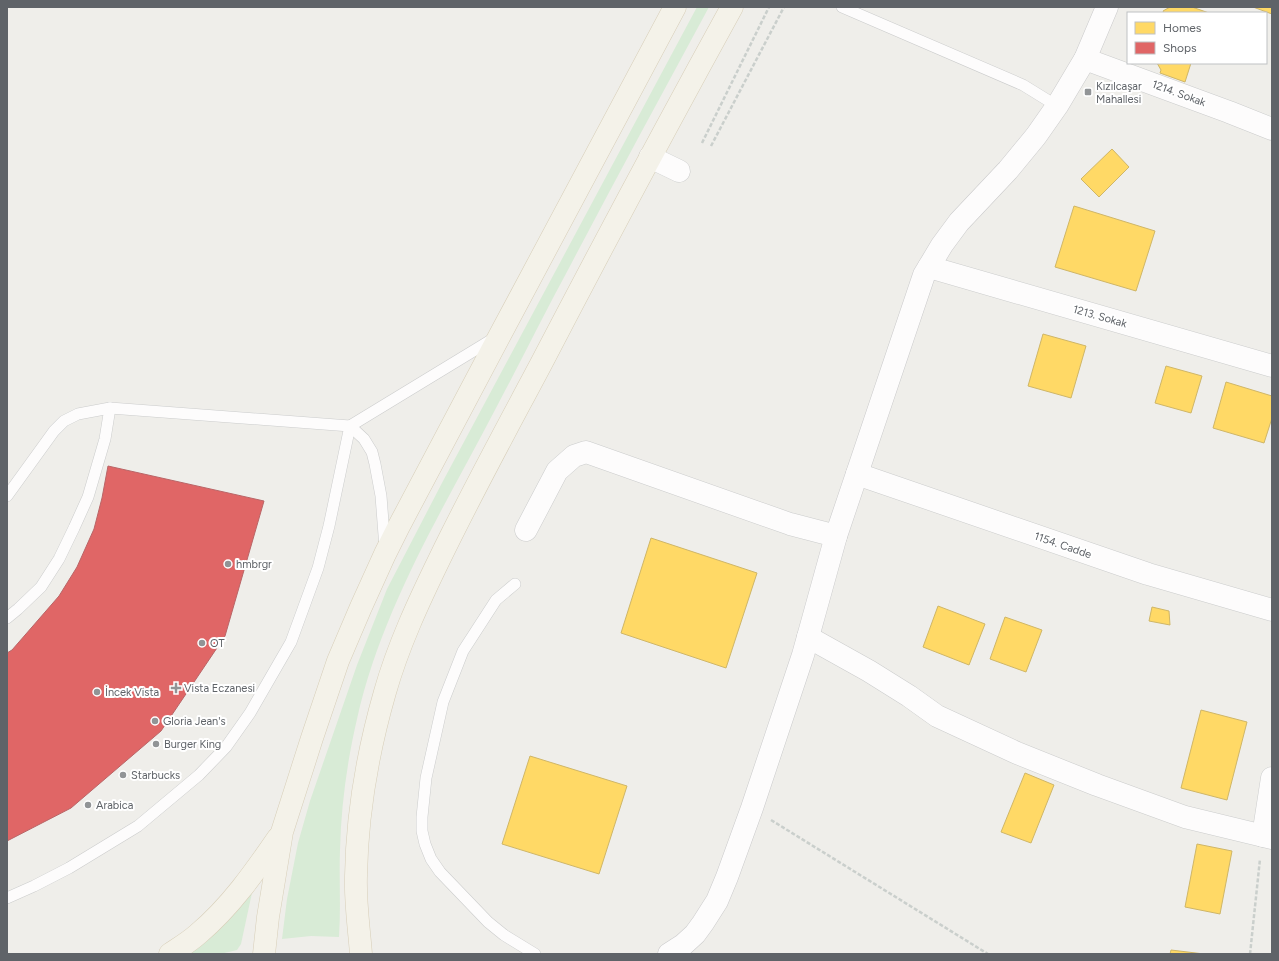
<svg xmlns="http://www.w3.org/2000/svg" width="1279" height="961" font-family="Figtree,sans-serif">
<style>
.green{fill:#d8ebd6}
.homes{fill:#ffd966;stroke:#cfb667}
.shops{fill:#e06666;stroke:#b96567}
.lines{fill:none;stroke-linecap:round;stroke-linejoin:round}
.service-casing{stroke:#cbcccc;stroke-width:12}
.minor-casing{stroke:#cbcccc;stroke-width:23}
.secondary-casing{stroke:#cacacb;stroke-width:23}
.primary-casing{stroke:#d7ceb8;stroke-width:23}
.path{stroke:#cacfcc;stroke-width:2.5;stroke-dasharray:4 2;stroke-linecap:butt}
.service{stroke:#fdfcfc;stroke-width:11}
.minor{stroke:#fdfcfc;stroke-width:22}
.secondary{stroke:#fdfcfc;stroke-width:22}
.primary{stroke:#f4f2e9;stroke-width:22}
.poi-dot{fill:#919496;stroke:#fff;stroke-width:1.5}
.labels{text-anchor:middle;stroke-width:4;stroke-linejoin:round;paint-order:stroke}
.poi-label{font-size:11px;fill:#5f6368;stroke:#fff;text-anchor:start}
.street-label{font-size:11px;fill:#5f6368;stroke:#fff}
</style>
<rect width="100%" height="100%" fill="#efeeea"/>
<g class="green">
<path d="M 697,7 L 709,7 C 662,94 615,180 569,268 C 544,314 521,361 496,408 C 444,508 382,607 357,719 C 347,762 341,806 340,850 C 339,879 341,908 339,937 L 311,936 L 282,939 L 287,899 L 298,843 L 310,801 L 357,665 L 387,589 L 443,481 Z"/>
<path d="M 253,888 L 241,944 L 237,950 L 220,954 L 183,954 Z"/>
</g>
<g class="homes">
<path d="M 1170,7 L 1192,7 L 1209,13 L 1164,13 L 1163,11 Z"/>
<path d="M 1253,7 L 1272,7 L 1272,14 Z"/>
<path d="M 1157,63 L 1191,63 L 1185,82 L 1160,73 L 1161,70 Z"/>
<path d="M 1112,149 L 1129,167 L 1099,197 L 1081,179 Z"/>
<path d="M 1074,206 L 1155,231 L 1136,291 L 1055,267 Z"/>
<path d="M 1043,334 L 1086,346 L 1071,398 L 1028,386 Z"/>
<path d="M 1166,366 L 1202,376 L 1191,413 L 1155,403 Z"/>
<path d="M 1226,382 L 1272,396 L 1272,418 L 1264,443 L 1213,428 Z"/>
<path d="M 651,538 L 757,573 L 726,668 L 621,633 Z"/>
<path d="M 938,606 L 985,624 L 969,665 L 923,647 Z"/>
<path d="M 1152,607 L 1169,611 L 1170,625 L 1149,621 Z"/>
<path d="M 1005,617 L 1042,630 L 1026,672 L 990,659 Z"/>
<path d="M 1201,710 L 1247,722 L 1227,800 L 1181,788 Z"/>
<path d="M 530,756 L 627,786 L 599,874 L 502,844 Z"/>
<path d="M 1025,773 L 1054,785 L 1031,843 L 1001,832 Z"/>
<path d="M 1197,844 L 1232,851 L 1220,914 L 1185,907 Z"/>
<path d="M 1171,950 L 1204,954 L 1170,954 Z"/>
</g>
<path class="shops" d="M 108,466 L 264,501 L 225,636 L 161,731 L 71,808 L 7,841 L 7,653 L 12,650 L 59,596 L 77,567 L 94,529 L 102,498 Z"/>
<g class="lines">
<g class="service-casing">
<g id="service">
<path d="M 842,7 L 1023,85 L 1057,106"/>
<path d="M 350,426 L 364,439 L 372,452 L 375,464 L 381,496 L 385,548"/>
<path d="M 7,496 L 54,431 L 64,421 L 78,414 L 110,408 L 350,426 L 493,339"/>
<path d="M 515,584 L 496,600 L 463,651 L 443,702 L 426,778 L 422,817 L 422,831 L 425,844 L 431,859 L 440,872 L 488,922 L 504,935 L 535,954"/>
<path d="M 7,618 L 18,609 L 41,587 L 59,559 L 74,528 L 88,497 L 105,439 L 110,408"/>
<path d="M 7,898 L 34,886 L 69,868 L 138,826 L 199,775 L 226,747 L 250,713 L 291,642 L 318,568 L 329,526 L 350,426"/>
</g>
</g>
<g class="minor-casing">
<g id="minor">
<path d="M 1085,59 L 1229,112 L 1272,129"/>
<path d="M 650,157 L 679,171"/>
<path d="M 929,267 L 1272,366"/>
<path d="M 857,474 L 1148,574 L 1272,610"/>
<path d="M 526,530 L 557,471 L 574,456 L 586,452 L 790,524 L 836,536"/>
<path d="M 808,637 L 869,671 L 909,696 L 937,716 L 1017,753 L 1097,785 L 1185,817 L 1272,838"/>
<path d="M 1263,836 L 1272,778"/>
</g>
</g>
<g class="secondary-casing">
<path id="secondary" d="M 669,954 L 683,945 L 695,934 L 703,923 L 717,901 L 727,877 L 752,808 L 803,655 L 836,536 L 924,275 L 942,245 L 959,222 L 1008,170 L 1036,136 L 1057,106 L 1085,59 L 1107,7"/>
</g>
<g class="primary-casing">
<g id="primary">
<path d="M 170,954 C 179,948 189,942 198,934 C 230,907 254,873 278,838"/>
<path d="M 264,954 L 268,917 L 282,832 L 312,738 L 338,661 L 361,607 L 385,554 L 399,526 L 500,335 L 675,7"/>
<path d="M 361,954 C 359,928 355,902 356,876 C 357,815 368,751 385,692 C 398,646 419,601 440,558 C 472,492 507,428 541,364 C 603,245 667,125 732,7"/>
</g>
</g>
<g class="path">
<path d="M 702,143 L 769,7"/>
<path d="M 711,146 L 784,7"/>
<path d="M 771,820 L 988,954"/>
<path d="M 1250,954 L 1260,859"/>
</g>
<use href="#service" class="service"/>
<use href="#minor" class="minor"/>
<use href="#secondary" class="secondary"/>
<use href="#primary" class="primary"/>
</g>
<g class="poi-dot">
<rect x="1084" y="88" width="8" height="8" rx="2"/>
<circle cx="228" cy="564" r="4"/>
<circle cx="202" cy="643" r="4"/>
<path d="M174 682h4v4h4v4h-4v4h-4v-4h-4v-4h4z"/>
<circle cx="97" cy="692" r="4"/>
<circle cx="155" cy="721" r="4"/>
<circle cx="156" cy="744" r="4"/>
<circle cx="123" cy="775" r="4"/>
<circle cx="88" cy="805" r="4"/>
</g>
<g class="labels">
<g class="poi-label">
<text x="1096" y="90">Kızılcaşar<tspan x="1096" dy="13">Mahallesi</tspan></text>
<text x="236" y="568">hmbrgr</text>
<text x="210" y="647">OT</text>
<text x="184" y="692">Vista Eczanesi</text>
<text x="105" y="696">İncek Vista</text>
<text x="163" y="725">Gloria Jean's</text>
<text x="164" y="748">Burger King</text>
<text x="131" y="779">Starbucks</text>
<text x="96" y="809">Arabica</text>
</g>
<g class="street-label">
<text transform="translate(1179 93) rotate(20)" y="4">1214. Sokak</text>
<text transform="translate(1100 316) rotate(16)" y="4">1213. Sokak</text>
<text transform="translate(1063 545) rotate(19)" y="4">1154. Cadde</text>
</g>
</g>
<rect width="1279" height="961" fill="none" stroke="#5f6368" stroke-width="16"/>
<rect x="1127" y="12" width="140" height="52" fill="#ffffff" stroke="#bfc1c3"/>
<rect x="1135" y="22" width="20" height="12" fill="#ffd966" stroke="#bfc1c3"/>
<text x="1163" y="32" font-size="12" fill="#5f6368">Homes</text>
<rect x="1135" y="42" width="20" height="12" fill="#e06666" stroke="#bfc1c3"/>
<text x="1163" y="52" font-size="12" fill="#5f6368">Shops</text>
</svg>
